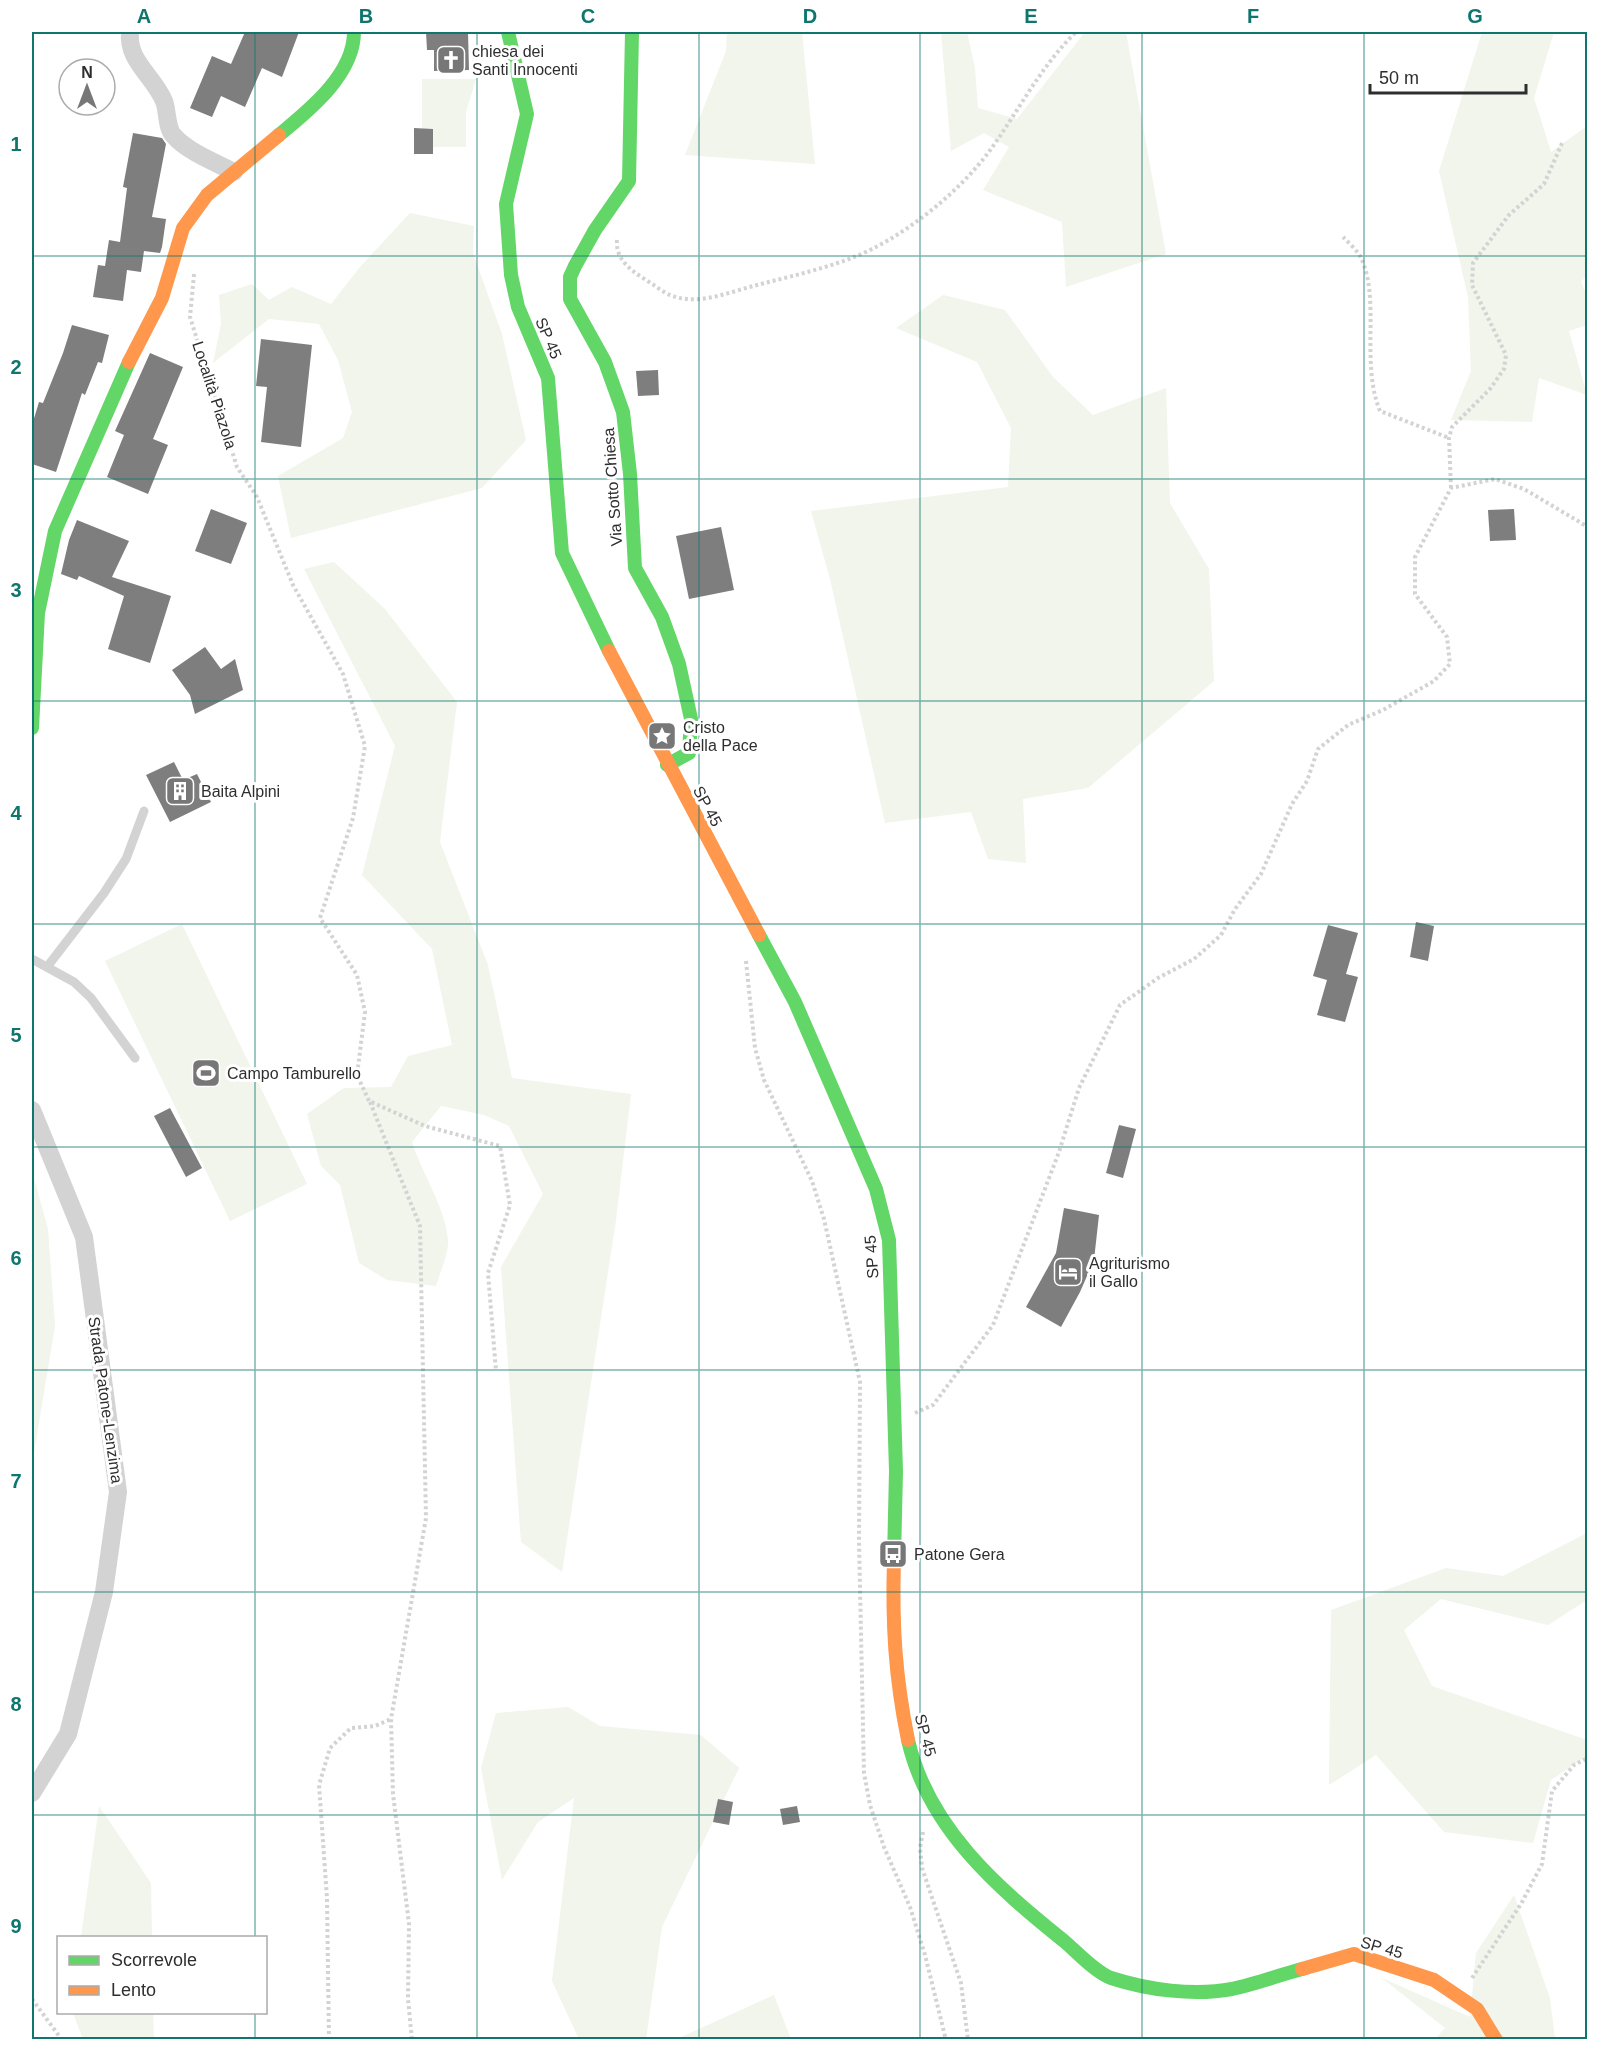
<svg xmlns="http://www.w3.org/2000/svg" width="1619" height="2071" font-family="Helvetica,sans-serif">
<style>
.green{fill:#f1f5eb}
.building{fill:#7e7e7e}
.lines{fill:none;stroke-linecap:round;stroke-linejoin:round}
.path{stroke:#d3d3d3;stroke-width:4;stroke-dasharray:3 3;stroke-linecap:butt}
.lane{stroke:#d3d3d3;stroke-width:9}
.street{stroke:#d3d3d3;stroke-width:18}
.fast{stroke:#63d668;stroke-width:14}
.slow{stroke:#ff974d;stroke-width:14}
.grid{fill:none;stroke:#0f766e;stroke-width:1.5;stroke-opacity:0.55}
.labels{text-anchor:middle;stroke-width:6;stroke-linejoin:round;paint-order:stroke}
.poi-label{font-size:16px;fill:#2e2e2e;stroke:#fff;text-anchor:start}
.street-label{font-size:16px;fill:#2e2e2e;stroke:#fff}
.neatline{fill:none;stroke:#0f766e;stroke-width:2}
.grid-label{font-size:20px;text-anchor:middle;font-weight:bold;fill:#0f766e}
</style>
<rect width="100%" height="100%" fill="#fff"/>
<g class="green">
<path d="M 727,32 L 802,32 L 815,164 L 685,155 L 726,51 Z"/>
<path d="M 941,32 L 967,32 L 975,68 L 978,108 L 1017,119 L 1085,32 L 1126,32 L 1166,254 L 1066,287 L 1062,222 L 983,190 L 1009,147 L 984,133 L 951,151 Z"/>
<path d="M 1482,32 L 1554,32 L 1534,98 L 1551,152 L 1587,126 L 1588,274 L 1581,282 L 1587,295 L 1587,325 L 1569,331 L 1587,395 L 1539,378 L 1532,422 L 1451,420 L 1471,371 L 1468,297 L 1439,171 Z"/>
<path d="M 422,79 L 476,79 L 466,112 L 466,147 L 422,147 Z"/>
<path d="M 410,213 L 474,226 L 473,253 L 502,334 L 526,440 L 482,488 L 291,538 L 278,476 L 343,438 L 352,412 L 338,360 L 319,324 L 269,319 L 213,363 L 221,324 L 219,295 L 252,284 L 269,300 L 292,287 L 331,304 L 360,267 Z"/>
<path d="M 943,295 L 1005,310 L 1053,377 L 1093,415 L 1166,388 L 1170,503 L 1209,569 L 1214,681 L 1088,788 L 1023,799 L 1026,863 L 988,859 L 971,812 L 885,823 L 830,579 L 811,511 L 1008,487 L 1011,428 L 977,362 L 896,328 Z"/>
<path d="M 334,562 L 385,609 L 457,702 L 440,842 L 488,965 L 512,1078 L 631,1094 L 616,1220 L 562,1572 L 521,1542 L 501,1267 L 543,1194 L 509,1126 L 484,1115 L 441,1106 L 412,1142 C 422,1174 445,1206 448,1240 C 449,1253 440,1272 436,1286 L 387,1280 L 359,1263 L 340,1185 L 321,1166 L 307,1114 L 344,1088 L 391,1087 L 408,1056 L 452,1045 L 432,949 L 362,875 L 395,746 L 304,569 Z"/>
<path d="M 182,924 L 307,1184 L 230,1221 L 105,961 Z"/>
<path d="M 32,1171 L 48,1229 L 55,1326 L 32,1465 Z"/>
<path d="M 1587,1533 L 1587,1600 L 1548,1625 L 1441,1599 L 1404,1630 L 1432,1686 L 1587,1740 L 1587,1756 L 1551,1780 L 1533,1843 L 1444,1832 L 1376,1755 L 1329,1785 L 1331,1610 L 1446,1568 L 1503,1576 Z"/>
<path d="M 568,1707 L 600,1726 L 701,1735 L 739,1768 L 662,1927 L 646,2039 L 579,2039 L 552,1981 L 574,1798 L 538,1822 L 502,1880 L 481,1768 L 496,1713 Z"/>
<path d="M 99,1806 L 151,1883 L 152,1937 L 81,1937 Z"/>
<path d="M 1514,1895 L 1550,1998 L 1555,2039 L 1435,2039 L 1445,2028 L 1382,1978 L 1470,2017 L 1476,1953 Z"/>
<path d="M 774,1995 L 791,2039 L 677,2039 Z"/>
<path d="M 73,2013 L 153,2013 L 154,2039 L 83,2039 Z"/>
</g>
<g class="building">
<path d="M 245,32 L 299,32 L 282,77 L 262,68 L 245,107 L 221,96 L 212,117 L 190,108 L 212,56 L 231,64 Z"/>
<path d="M 426,32 L 468,32 L 469,70 L 434,71 L 434,50 L 427,50 Z"/>
<path d="M 414,128 L 433,129 L 433,154 L 414,154 Z"/>
<path d="M 133,133 L 162,138 L 166,144 L 152,217 L 166,219 L 162,247 L 160,253 L 144,251 L 141,272 L 127,270 L 123,301 L 93,297 L 98,265 L 105,266 L 109,240 L 120,242 L 127,188 L 123,187 Z"/>
<path d="M 72,325 L 109,335 L 102,363 L 98,362 L 85,395 L 82,393 L 56,472 L 32,464 L 32,425 L 39,402 L 43,403 L 63,353 Z"/>
<path d="M 261,339 L 312,345 L 301,447 L 261,442 L 267,387 L 256,386 Z"/>
<path d="M 150,353 L 183,367 L 153,439 L 168,445 L 148,494 L 107,477 L 124,435 L 115,431 Z"/>
<path d="M 658,370 L 659,395 L 638,396 L 636,371 Z"/>
<path d="M 211,509 L 247,523 L 231,564 L 195,551 Z"/>
<path d="M 1514,509 L 1516,540 L 1490,541 L 1488,510 Z"/>
<path d="M 77,520 L 129,541 L 112,577 L 171,596 L 150,663 L 108,649 L 124,596 L 79,576 L 77,580 L 61,574 L 69,540 Z"/>
<path d="M 721,527 L 734,590 L 689,599 L 676,536 Z"/>
<path d="M 205,647 L 221,669 L 235,659 L 243,690 L 195,714 L 190,695 L 172,670 Z"/>
<path d="M 174,762 L 183,780 L 197,774 L 211,802 L 170,822 L 146,775 Z"/>
<path d="M 1416,922 L 1434,926 L 1428,961 L 1410,957 Z"/>
<path d="M 1328,925 L 1358,933 L 1346,974 L 1358,977 L 1345,1022 L 1317,1015 L 1327,980 L 1313,976 Z"/>
<path d="M 170,1108 L 202,1168 L 186,1177 L 154,1116 Z"/>
<path d="M 1119,1125 L 1136,1129 L 1123,1178 L 1106,1173 Z"/>
<path d="M 1064,1208 L 1099,1215 L 1094,1260 L 1080,1292 L 1061,1327 L 1026,1307 L 1056,1253 Z"/>
<path d="M 718,1799 L 733,1802 L 729,1825 L 713,1822 Z"/>
<path d="M 797,1806 L 800,1822 L 783,1825 L 780,1809 Z"/>
</g>
<g class="lines">
<g class="path">
<path d="M 1343,237 C 1349,243 1358,251 1361,258 C 1381,300 1360,362 1380,411 L 1449,438"/>
<path d="M 617,240 C 615,265 640,275 658,288 C 688,311 725,293 757,285 C 788,277 819,270 849,259 C 901,240 959,193 991,149 C 1019,110 1041,66 1076,32"/>
<path d="M 194,274 L 190,317 L 237,467 L 257,497 L 293,585 L 343,674 L 365,746 L 353,818 L 320,918 L 357,975 L 365,1012 L 357,1075 L 369,1101 L 425,1126 L 500,1146 L 510,1205 L 488,1273 L 496,1371"/>
<path d="M 1451,488 L 1449,438 L 1452,427 L 1490,389 L 1504,369 L 1506,355 L 1472,285 L 1473,263 L 1509,215 L 1544,184 L 1563,141"/>
<path d="M 746,961 L 755,1048 L 764,1080 L 812,1181 L 824,1219 L 860,1382 L 859,1541 L 864,1773 L 870,1805 L 884,1847 L 910,1907 L 925,1955 L 946,2040"/>
<path d="M 370,1102 L 420,1226 L 426,1518 L 391,1719 L 393,1794 L 409,1924 L 408,1999 L 412,2040"/>
<path d="M 915,1413 L 933,1405 L 993,1325 L 1059,1152 L 1079,1088 L 1120,1005 L 1158,978 L 1194,959 L 1221,935 L 1235,909 L 1261,874 L 1292,804 L 1307,781 L 1318,749 L 1348,725 L 1383,710 L 1434,681 L 1450,664 L 1447,637 L 1415,594 L 1415,557 L 1451,488 L 1495,479 L 1524,489 L 1588,527"/>
<path d="M 923,1832 L 920,1848 L 922,1868 L 961,1983 L 968,2040"/>
<path d="M 1472,1978 L 1521,1904 L 1542,1864 L 1552,1791 L 1574,1765 L 1588,1758"/>
<path d="M 32,1999 L 62,2040"/>
<path d="M 329,2040 L 327,1898 L 319,1785 L 330,1748 L 351,1728 L 375,1726 L 391,1719"/>
</g>
<g class="lane">
<path d="M 32,959 L 74,982 L 91,998 L 135,1058"/>
<path d="M 47,967 L 104,893 L 126,859 L 144,811"/>
</g>
<g class="street">
<path d="M 130,32 C 127,61 153,75 164,101 C 168,111 166,128 174,136 C 188,152 215,162 234,172"/>
<path d="M 32,1110 L 84,1237 L 118,1492 L 104,1592 L 68,1734 L 32,1793"/>
</g>
<g class="fast">
<path d="M 508,32 L 527,114 L 506,204 L 511,275 L 518,307 L 548,378 L 562,553 L 609,651"/>
<path d="M 632,32 L 629,181 L 595,230 L 575,266 L 570,277 L 570,299 L 605,362 L 623,412 L 630,474 L 635,568 L 662,617 L 679,664 L 691,719 L 689,753 L 667,765"/>
<path d="M 279,135 C 308,111 354,75 354,32"/>
<path d="M 32,728 L 38,613 L 55,531 L 129,362"/>
<path d="M 759,935 L 795,1002 L 876,1189 L 889,1240 L 896,1471 L 894,1559"/>
<path d="M 908,1740 C 928,1828 997,1887 1064,1941 C 1077,1952 1095,1972 1111,1978 C 1148,1990 1194,1996 1232,1989 C 1256,1984 1279,1975 1302,1969"/>
</g>
<g class="slow">
<path d="M 129,362 L 162,298 L 183,228 L 207,195 L 279,135"/>
<path d="M 609,651 L 759,935"/>
<path d="M 894,1559 C 892,1624 895,1676 908,1740"/>
<path d="M 1302,1969 L 1354,1954 L 1434,1980 L 1477,2009 L 1496,2040"/>
</g>
</g>
<path class="grid" d="M 255,32 L 255,1938M 477,32 L 477,2040M 699,32 L 699,2040M 920,32 L 920,2040M 1142,32 L 1142,2040M 1364,32 L 1364,2040M 32,256 L 1588,256M 32,479 L 1588,479M 32,701 L 1588,701M 32,924 L 1588,924M 32,1147 L 1588,1147M 32,1370 L 1588,1370M 32,1592 L 1588,1592M 32,1815 L 1588,1815M 255,2012 L 255,2040"/>
<defs>
<g id="church-square" transform="scale(1.5)"><rect x="-9" y="-9" width="18" height="18" rx="4" fill="#777" stroke="#fff"/><path d="M-1.2-6h2.4v3.5h3.3v2.4h-3.3V6h-2.4V-.1h-3.3v-2.4h3.3Z" fill="#fff"/></g>
<g id="sight-square" transform="scale(1.5)"><rect x="-9" y="-9" width="18" height="18" rx="4" fill="#777" stroke="#fff"/><path d="M0-6L1.8-2.2L6-1.7L2.9 1.2L3.7 5.4L0 3.3L-3.7 5.4L-2.9 1.2L-6-1.7L-1.8-2.2Z" fill="#fff"/></g>
<g id="building-square" transform="scale(1.5)"><rect x="-9" y="-9" width="18" height="18" rx="4" fill="#777" stroke="#fff"/><path d="M-4-6H4V6H1V3H-1V6H-4ZM-2.5-4.3h1.7v1.8h-1.7ZM.8-4.3h1.7v1.8H.8ZM-2.5-1h1.7V.8h-1.7ZM.8-1h1.7V.8H.8Z" fill="#fff"/></g>
<g id="stadium-square" transform="scale(1.5)"><rect x="-9" y="-9" width="18" height="18" rx="4" fill="#777" stroke="#fff"/><path d="M0-5a6.5 5 0 1 0 0 10a6.5 5 0 1 0 0-10ZM-3.5-1.8h7v3.6h-7Z" fill="#fff"/></g>
<g id="hotel-square" transform="scale(1.5)"><rect x="-9" y="-9" width="18" height="18" rx="4" fill="#777" stroke="#fff"/><path d="M-6-4.5h1.5V1H6V5H4.5V3h-9V5H-6ZM-4 0a1.8 1.8 0 1 1 3.6 0ZM.5 0V-2.5h3Q6-2.5 6 0Z" fill="#fff"/></g>
<g id="bus-square" transform="scale(1.5)"><rect x="-9" y="-9" width="18" height="18" rx="4" fill="#777" stroke="#fff"/><path d="M-5-6H5V4H4V6H2V4H-2V6H-4V4H-5ZM-3.5-4V0h7V-4ZM-3.5 1.2v1.5H-2V1.2ZM2 1.2v1.5H3.5V1.2Z" fill="#fff"/></g>
</defs>
<g fill-rule="evenodd">
<use href="#church-square" x="451" y="60"/>
<use href="#sight-square" x="662" y="736"/>
<use href="#building-square" x="180" y="791"/>
<use href="#stadium-square" x="206" y="1073"/>
<use href="#hotel-square" x="1068" y="1272"/>
<use href="#bus-square" x="893" y="1554"/>
</g>
<g class="labels">
<g class="poi-label">
<text x="472" y="57">chiesa dei<tspan x="472" dy="18">Santi Innocenti</tspan></text>
<text x="683" y="733">Cristo<tspan x="683" dy="18">della Pace</tspan></text>
<text x="201" y="797">Baita Alpini</text>
<text x="227" y="1079">Campo Tamburello</text>
<text x="1089" y="1269">Agriturismo<tspan x="1089" dy="18">il Gallo</tspan></text>
<text x="914" y="1560">Patone Gera</text>
</g>
<g class="street-label">
<text transform="translate(549 338) rotate(67)" y="6">SP 45</text>
<text transform="translate(215 395) rotate(72)" y="6">Località Piazola</text>
<text transform="translate(612 487) rotate(-94)" y="6">Via Sotto Chiesa</text>
<text transform="translate(708 806) rotate(62)" y="6">SP 45</text>
<text transform="translate(871 1257) rotate(-94)" y="6">SP 45</text>
<text transform="translate(106 1400) rotate(82)" y="6">Strada Patone-Lenzima</text>
<text transform="translate(926 1735) rotate(75)" y="6">SP 45</text>
<text transform="translate(1382 1947) rotate(16)" y="6">SP 45</text>
</g>
</g>
<rect width="1619" height="2071" fill="none" stroke="#ffffff" stroke-width="66"/>
<rect x="57" y="1936" width="210" height="78" fill="#ffffff" stroke="#ababab" stroke-width="1.5"/>
<rect x="69" y="1956" width="30" height="9" fill="#63d668" stroke="#ababab" stroke-width="1.5"/>
<text x="111" y="1966" font-size="18" fill="#2e2e2e">Scorrevole</text>
<rect x="69" y="1986" width="30" height="9" fill="#ff974d" stroke="#ababab" stroke-width="1.5"/>
<text x="111" y="1996" font-size="18" fill="#2e2e2e">Lento</text>
<g transform="translate(87 87)"><circle r="28" fill="#ffffff" stroke="#ababab" stroke-width="1.5"/>
<path d="M0-4.5L10 22L0 15L-10 22Z" fill="#777777"/>
<text y="-9" font-size="16" font-weight="bold" text-anchor="middle" fill="#2e2e2e">N</text>
</g>
<path d="M1370 84v9h156v-9" fill="none" stroke="#2e2e2e" stroke-width="3"/>
<text x="1379" y="84" font-size="18" fill="#2e2e2e" stroke="#ffffff" stroke-width="4.5" paint-order="stroke">50 m</text>
<rect x="33" y="33" width="1553" height="2005" class="neatline"/>
<g class="grid-label">
<text x="144" y="23">A</text>
<text x="366" y="23">B</text>
<text x="588" y="23">C</text>
<text x="810" y="23">D</text>
<text x="1031" y="23">E</text>
<text x="1253" y="23">F</text>
<text x="1475" y="23">G</text>
<text x="16" y="151">1</text>
<text x="16" y="374">2</text>
<text x="16" y="597">3</text>
<text x="16" y="820">4</text>
<text x="16" y="1042">5</text>
<text x="16" y="1265">6</text>
<text x="16" y="1488">7</text>
<text x="16" y="1711">8</text>
<text x="16" y="1933">9</text>
</g>
</svg>
